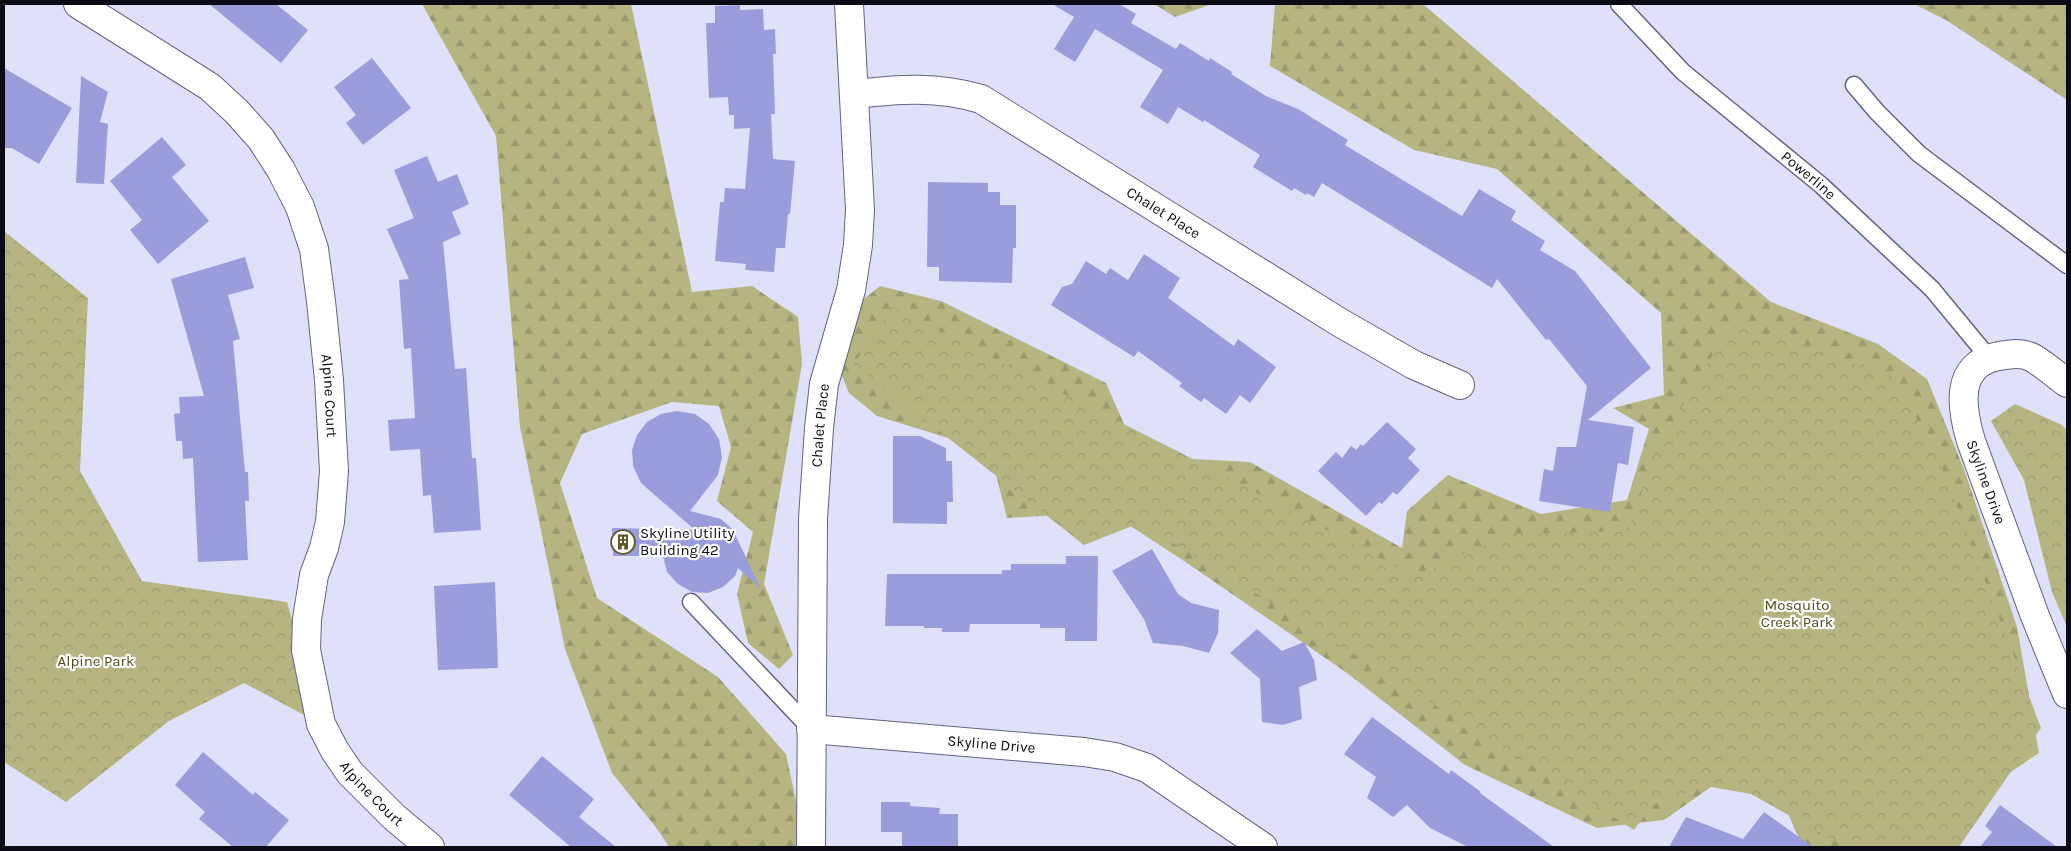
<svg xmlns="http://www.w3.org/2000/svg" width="2071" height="851" font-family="Karla,sans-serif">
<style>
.forest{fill:url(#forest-firs)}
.park{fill:url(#park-crowns)}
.building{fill:#9b9cdb}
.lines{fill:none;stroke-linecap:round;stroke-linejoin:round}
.service-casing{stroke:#636481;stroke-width:19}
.minor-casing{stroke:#636481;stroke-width:30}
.service{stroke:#fff;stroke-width:16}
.minor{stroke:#fff;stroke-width:28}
.labels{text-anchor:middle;stroke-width:4.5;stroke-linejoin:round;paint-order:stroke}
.street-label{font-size:15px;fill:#0b0b15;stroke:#fff}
.poi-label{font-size:15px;fill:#0b0b15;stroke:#fff;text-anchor:start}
.park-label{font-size:15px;fill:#504d19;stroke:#fff}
</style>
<defs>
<pattern id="forest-firs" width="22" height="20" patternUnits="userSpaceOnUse" patternTransform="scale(1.25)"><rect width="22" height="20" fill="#b6b481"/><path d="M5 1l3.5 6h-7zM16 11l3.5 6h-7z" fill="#9b996f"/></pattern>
<pattern id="park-crowns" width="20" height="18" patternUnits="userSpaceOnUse" patternTransform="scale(1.25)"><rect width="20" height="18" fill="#b6b481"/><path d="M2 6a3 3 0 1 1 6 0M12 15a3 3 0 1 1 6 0" fill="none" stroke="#9b996f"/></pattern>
</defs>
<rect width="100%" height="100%" fill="#dfe1fb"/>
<g class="forest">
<path d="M 422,4 L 631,4 L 692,292 L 752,286 L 798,317 L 802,364 L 764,584 L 793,655 L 779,669 L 748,643 L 737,594 L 753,532 L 717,501 L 731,447 L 719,406 L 672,402 L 582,434 L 560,483 L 597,598 L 718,677 L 786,754 L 799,815 L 796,847 L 669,847 L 658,830 L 612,773 L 565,649 L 520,427 L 496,136 Z"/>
<path d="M 1154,4 L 1212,4 L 1175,17 Z"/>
<path d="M 1275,4 L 1423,4 L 1771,302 L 1878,344 L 1927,379 L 1964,469 L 2017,627 L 2039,753 L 1975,796 L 1959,847 L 1803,847 L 1780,796 L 1728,775 L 1664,820 L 1597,828 L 1465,765 L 1347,673 L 1184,561 L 1109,512 L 1007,518 L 990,451 L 877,416 L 849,393 L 824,331 L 880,286 L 941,301 L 1106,383 L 1138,456 L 1250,462 L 1402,548 L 1407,511 L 1448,475 L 1541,514 L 1627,500 L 1649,429 L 1613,408 L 1664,395 L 1661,313 L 1497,169 L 1414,150 L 1270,66 Z"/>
<path d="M 1914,4 L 2067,4 L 2067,100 L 1946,20 Z"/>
</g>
<g class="park">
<path d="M 4,231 L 88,298 L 80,471 L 142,581 L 287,602 L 321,724 L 244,683 L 169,721 L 66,802 L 4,762 Z"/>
<path d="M 892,307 L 1185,455 L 1413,576 L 1510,534 L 1628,531 L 1658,447 L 1731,324 L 1896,377 L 1944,473 L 2041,728 L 1959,847 L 1843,847 L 1842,845 L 1751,794 L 1706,786 L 1652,805 L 1634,830 L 1240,583 L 1140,523 L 1084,545 L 854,364 Z"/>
<path d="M 2015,404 L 2062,425 L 2067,430 L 2067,627 L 2052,592 L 2024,480 L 1991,421 Z"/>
</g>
<g class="building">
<path d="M 209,4 L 276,4 L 308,30 L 281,63 Z"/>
<path d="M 1052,4 L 1119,4 L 1136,14 L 1131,23 L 1176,49 L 1180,43 L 1209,61 L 1210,58 L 1232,72 L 1231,74 L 1266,96 L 1298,109 L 1348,140 L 1345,145 L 1462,216 L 1479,189 L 1516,211 L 1511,220 L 1545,241 L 1540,250 L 1575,271 L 1651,368 L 1588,420 L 1634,427 L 1628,465 L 1618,463 L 1610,512 L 1539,501 L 1544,469 L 1553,471 L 1557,447 L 1576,447 L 1587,386 L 1549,339 L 1546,340 L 1497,279 L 1492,288 L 1322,183 L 1314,197 L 1307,193 L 1306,195 L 1294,188 L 1292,191 L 1253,167 L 1260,155 L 1204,120 L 1203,122 L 1178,107 L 1168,124 L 1140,107 L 1163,70 L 1095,29 L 1075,62 L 1054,49 L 1074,17 Z"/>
<path d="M 740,5 L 740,10 L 763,9 L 764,30 L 775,29 L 776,54 L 773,54 L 775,114 L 771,114 L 773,159 L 795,161 L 790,214 L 788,214 L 785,248 L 776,248 L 774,272 L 745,270 L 746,264 L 715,261 L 720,202 L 724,202 L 725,188 L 745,189 L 750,128 L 734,129 L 734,115 L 729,115 L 728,97 L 709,98 L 706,23 L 715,23 L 715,6 Z"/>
<path d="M 372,58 L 411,108 L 363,145 L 346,123 L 356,115 L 334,87 Z"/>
<path d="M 4,68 L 72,108 L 39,164 L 12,148 L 4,148 Z"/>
<path d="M 81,76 L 108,92 L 100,122 L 108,124 L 104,184 L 76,183 Z"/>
<path d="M 162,137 L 186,165 L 172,177 L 209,221 L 158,264 L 130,230 L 142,220 L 110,181 Z"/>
<path d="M 427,156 L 438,182 L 457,174 L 469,204 L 452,212 L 461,234 L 443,242 L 455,369 L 466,368 L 472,458 L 476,458 L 481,530 L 434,533 L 431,495 L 423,496 L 420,449 L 390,451 L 388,420 L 415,418 L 411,348 L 404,349 L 399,280 L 409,279 L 387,229 L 414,218 L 394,170 Z"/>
<path d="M 928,182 L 988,183 L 988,192 L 1000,192 L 1000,205 L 1016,205 L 1016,248 L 1013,248 L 1012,283 L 939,281 L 939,267 L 927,267 Z"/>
<path d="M 1144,254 L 1180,278 L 1168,298 L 1234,346 L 1238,339 L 1276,367 L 1250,403 L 1240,395 L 1226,414 L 1204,398 L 1201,402 L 1179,386 L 1182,383 L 1138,351 L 1134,357 L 1051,305 L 1062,287 L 1072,284 L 1086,261 L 1106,274 L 1110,268 L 1128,280 Z"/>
<path d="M 245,257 L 254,288 L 228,295 L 240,339 L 233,341 L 245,472 L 248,472 L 249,501 L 245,501 L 248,560 L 198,562 L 193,458 L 183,459 L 182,441 L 176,441 L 174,414 L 180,413 L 179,397 L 204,396 L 171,279 Z"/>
<path d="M 677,411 L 695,414 L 709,424 L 719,439 L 722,457 L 718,475 L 690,511 L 721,519 L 733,530 L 761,589 L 738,568 L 735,576 L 723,587 L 708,593 L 692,592 L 678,584 L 667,572 L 663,556 L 613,556 L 612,528 L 695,530 L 641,483 L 633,466 L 632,450 L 637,435 L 647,422 L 661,414 Z"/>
<path d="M 1387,422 L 1416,449 L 1408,458 L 1420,470 L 1397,495 L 1393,492 L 1382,504 L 1379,502 L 1366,516 L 1318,471 L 1336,452 L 1342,458 L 1351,446 L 1356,450 L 1361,444 L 1363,446 Z"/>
<path d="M 893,436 L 920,436 L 946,448 L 946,461 L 952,461 L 953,502 L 947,502 L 947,524 L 893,523 Z"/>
<path d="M 1152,549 L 1178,594 L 1191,603 L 1219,610 L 1218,633 L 1209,653 L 1183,646 L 1153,643 L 1144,619 L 1112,571 Z"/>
<path d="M 1066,556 L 1098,556 L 1097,641 L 1065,641 L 1065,628 L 1040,628 L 1040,624 L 970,624 L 969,632 L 942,632 L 942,628 L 924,628 L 924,626 L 885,626 L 887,574 L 1002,574 L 1002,570 L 1011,570 L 1011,564 L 1066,564 Z"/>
<path d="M 495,582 L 498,668 L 438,670 L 434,586 Z"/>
<path d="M 1257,629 L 1282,651 L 1304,642 L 1314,660 L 1317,680 L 1299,687 L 1302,719 L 1283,725 L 1262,722 L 1260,679 L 1230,653 Z"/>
<path d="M 1372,717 L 1449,774 L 1451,770 L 1481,792 L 1480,793 L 1554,847 L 1468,847 L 1430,828 L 1407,805 L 1393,817 L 1367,798 L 1376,777 L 1344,754 Z"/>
<path d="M 203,752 L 253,795 L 255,792 L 289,820 L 266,847 L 233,847 L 199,819 L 205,812 L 175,785 Z"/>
<path d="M 542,756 L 594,799 L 579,817 L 616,847 L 571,847 L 509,795 Z"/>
<path d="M 881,802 L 910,802 L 910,806 L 940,808 L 939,814 L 958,814 L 958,847 L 902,847 L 902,832 L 881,832 Z"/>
<path d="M 2000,805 L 2057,847 L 1980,847 L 1992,832 L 1985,826 Z"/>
<path d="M 1764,812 L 1813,847 L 1669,847 L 1686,817 L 1743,839 Z"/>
</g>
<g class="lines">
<g class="service-casing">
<g id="service">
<path id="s1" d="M 1619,4 L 1683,72 L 1821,185 L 1932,289 L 1989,358"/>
<path d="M 1854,85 L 1877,112 L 1919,154 L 2067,265"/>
<path d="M 691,602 L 811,729"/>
</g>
</g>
<g class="minor-casing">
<g id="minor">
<path id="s2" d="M 78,4 L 210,87 L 237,112 L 261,139 L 281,170 L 300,207 L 314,249 L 321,301 L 329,380 L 334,471 L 330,522 L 324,548 L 314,575 L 307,619 L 306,650 L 321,724 L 335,751 L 350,773 L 394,817 L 430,847"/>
<path id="s3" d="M 855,94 C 900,89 937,86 981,99 L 1339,322 L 1414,365 L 1460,385"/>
<path id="s4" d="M 2067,383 C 2056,375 2045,365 2033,358 C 2022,352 2011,354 1999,356 C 1954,364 1961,408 1971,441 L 2035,616 L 2067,694"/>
<path id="s5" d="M 811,729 L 1084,752 L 1115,757 L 1147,768 L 1263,847"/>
<path id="s6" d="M 811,847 L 813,519 L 819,428 L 824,384 L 851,290 L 858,245 L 860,210 L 849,4"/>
</g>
</g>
<use href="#service" class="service"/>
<use href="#minor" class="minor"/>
</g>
<defs>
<g id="building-ring" transform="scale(1.25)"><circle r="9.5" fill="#fff" stroke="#5c5926" stroke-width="1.5"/><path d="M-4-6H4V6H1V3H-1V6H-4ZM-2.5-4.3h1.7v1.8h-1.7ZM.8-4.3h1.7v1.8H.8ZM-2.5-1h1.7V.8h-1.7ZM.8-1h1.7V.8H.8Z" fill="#5c5926"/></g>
</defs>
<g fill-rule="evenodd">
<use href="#building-ring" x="623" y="542"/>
</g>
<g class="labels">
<g class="street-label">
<text dy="5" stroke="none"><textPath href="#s1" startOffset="256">Powerline</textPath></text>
<text dy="5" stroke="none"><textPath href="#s3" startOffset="342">Chalet Place</textPath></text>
<text dy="5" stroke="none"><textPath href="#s2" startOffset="499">Alpine Court</textPath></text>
<text dy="5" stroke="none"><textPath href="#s6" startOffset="422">Chalet Place</textPath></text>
<text dy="5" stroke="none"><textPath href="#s4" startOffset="225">Skyline Drive</textPath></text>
<text dy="5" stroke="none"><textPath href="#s5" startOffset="181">Skyline Drive</textPath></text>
<text dy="5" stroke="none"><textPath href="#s2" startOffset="919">Alpine Court</textPath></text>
</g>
<g class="poi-label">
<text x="640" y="538">Skyline Utility<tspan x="640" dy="17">Building 42</tspan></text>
</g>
<g class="park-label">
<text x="1797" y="610">Mosquito<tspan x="1797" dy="17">Creek Park</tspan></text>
<text x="96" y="666">Alpine Park</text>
</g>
</g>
<rect width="2071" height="851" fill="none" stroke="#0b0b15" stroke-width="10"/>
</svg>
